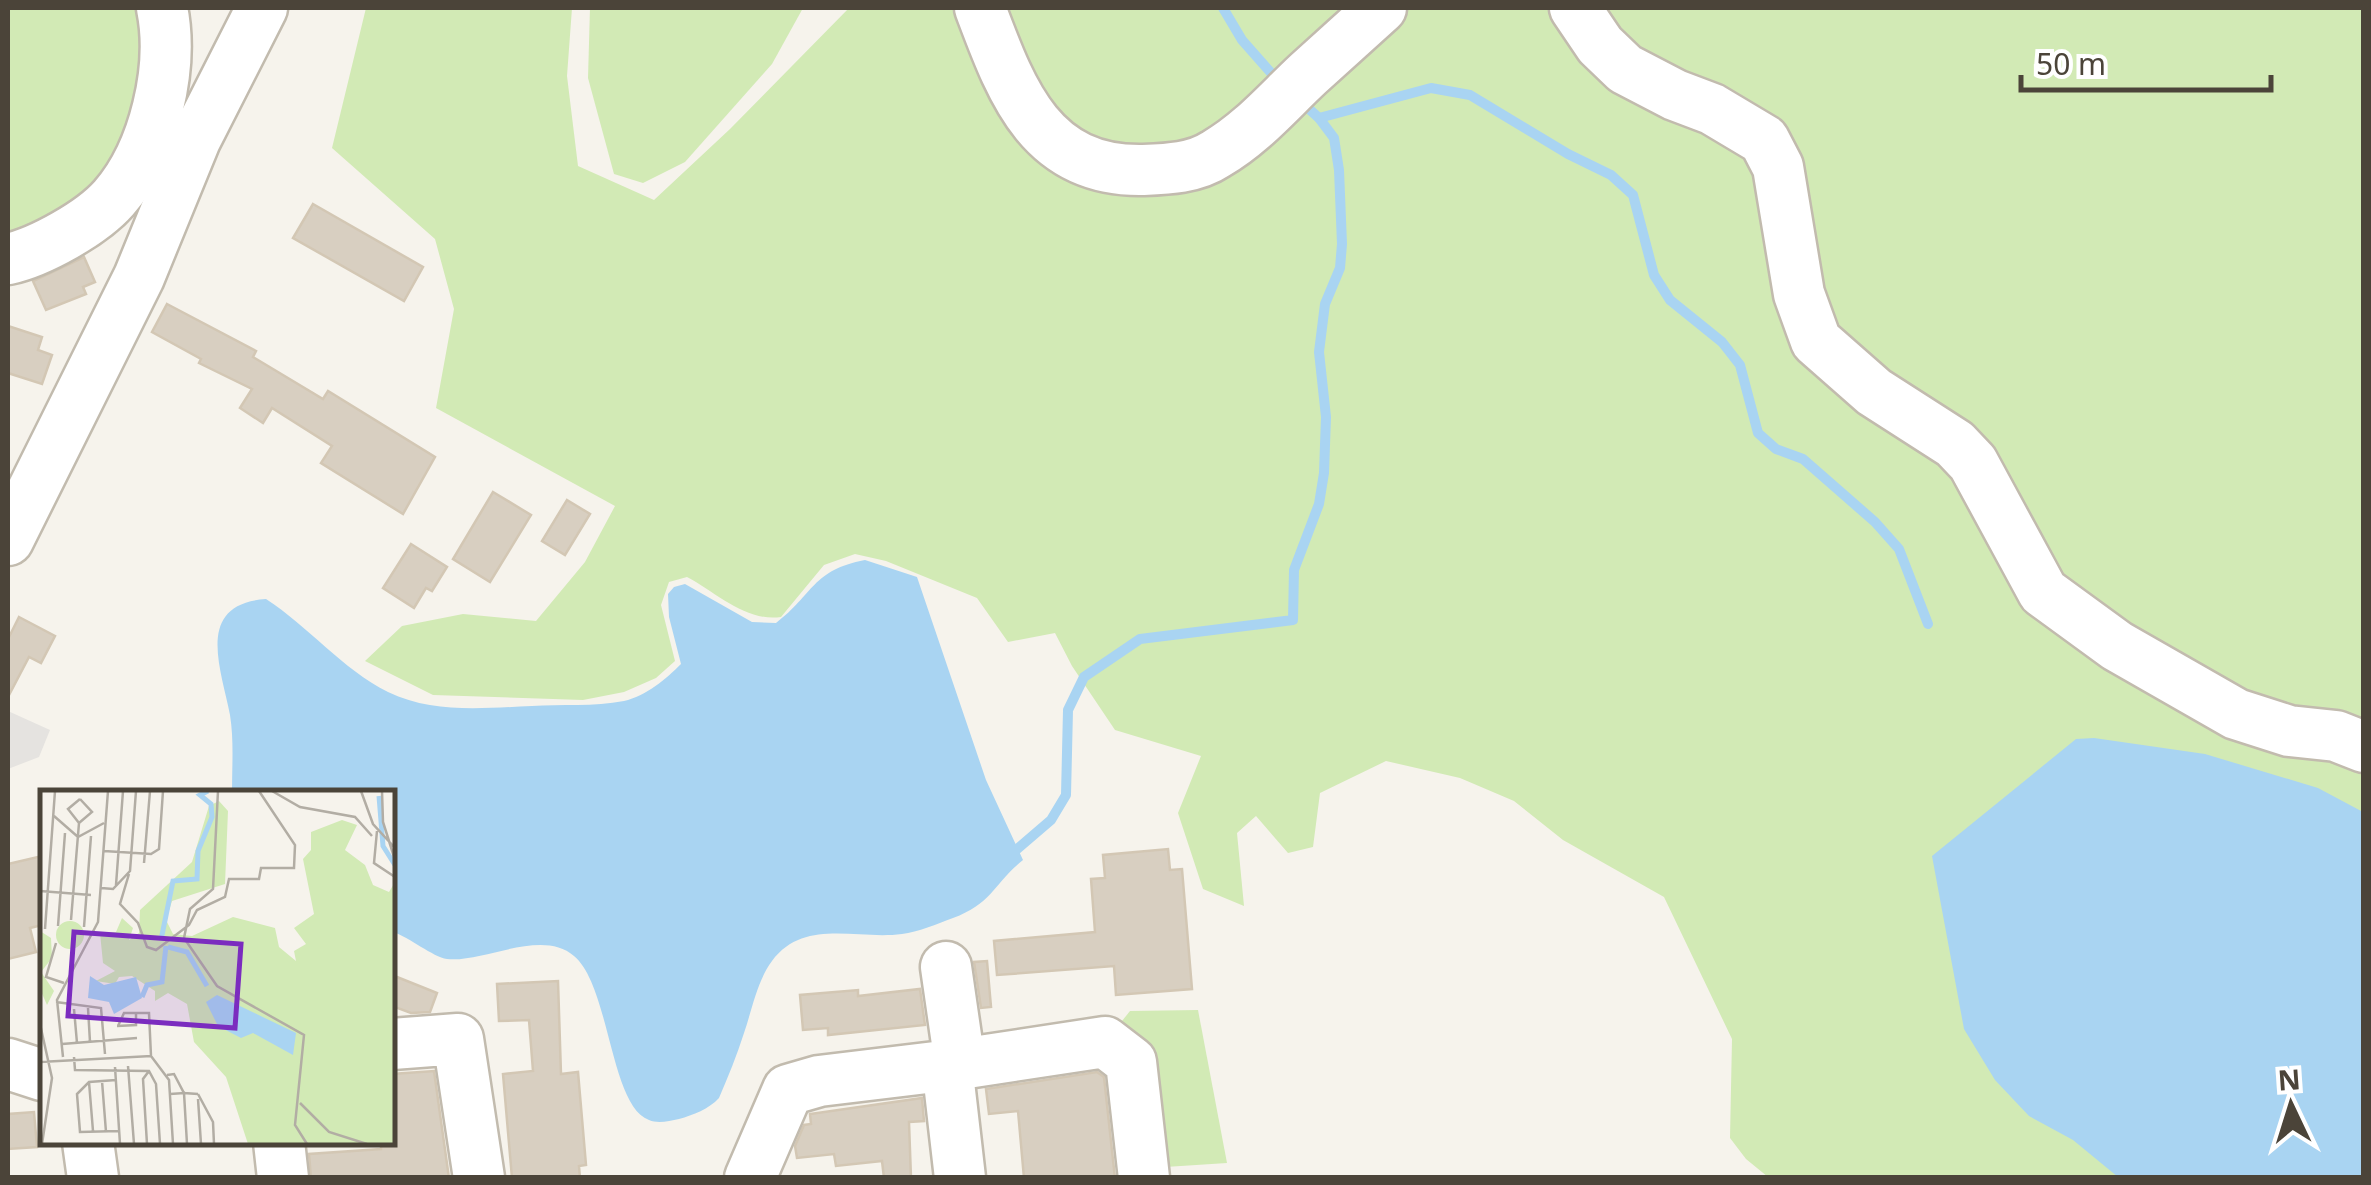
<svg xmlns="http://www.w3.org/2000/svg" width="2371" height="1185" font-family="'Noto Sans',sans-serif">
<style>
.green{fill:#d2eab5}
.parking{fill:#e5e3e0}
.water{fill:#a9d4f2}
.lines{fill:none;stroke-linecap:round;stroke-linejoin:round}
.stream{stroke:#a9d4f2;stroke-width:10}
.building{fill:#d8cfc1;stroke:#d3c7b4;stroke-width:2.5}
.minor-casing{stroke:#c2bbae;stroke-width:55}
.minor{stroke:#fff;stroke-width:50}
.inset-river{fill:none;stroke:#a9d4f2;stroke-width:5}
.inset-road{fill:none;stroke:#b2ada4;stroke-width:2.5}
.view{fill:#7b2cbf;fill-opacity:0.15;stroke:#7b2cbf;stroke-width:5}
.inset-edge{fill:none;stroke:#4b4439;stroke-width:5}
</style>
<rect width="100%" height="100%" fill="#f6f3ec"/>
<g class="green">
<path d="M 8,8 L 147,8 L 139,117 L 99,182 L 71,207 L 8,238 Z"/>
<path d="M 366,8 L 572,8 L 567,76 L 578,166 L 654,200 L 730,129 L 849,8 L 2363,8 L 2363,1177 L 1768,1177 L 1746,1159 L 1730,1138 L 1732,1039 L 1664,897 L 1563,840 L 1514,801 L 1460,778 L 1386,761 L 1320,793 L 1313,847 L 1288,853 L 1256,816 L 1237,833 L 1244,906 L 1203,889 L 1178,813 L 1201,756 L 1115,730 L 1072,666 L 1055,633 L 1008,642 L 977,598 L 886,561 L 855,554 L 824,565 L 781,617 C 746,622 717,593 687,577 L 669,582 L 661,605 L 675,661 L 656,678 L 624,692 L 583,700 L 433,695 L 365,661 L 402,626 L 463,614 L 536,621 L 585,562 L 615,506 L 436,408 L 454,309 L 435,239 L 332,148 Z"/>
<path d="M 590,8 L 803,8 L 772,64 L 685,162 L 643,183 L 614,174 L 588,78 Z"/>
<path d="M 1198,1010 L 1227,1163 L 1150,1168 L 1110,1036 L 1130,1011 Z"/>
</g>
<path class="parking" d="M 8,711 L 50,730 L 39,757 L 8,769 Z"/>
<g class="water">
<path d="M 865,560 L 917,577 L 986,780 L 1023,860 C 993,884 993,903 953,918 C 937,924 918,932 902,934 C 856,940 804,918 772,961 C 757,981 752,1010 744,1033 C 737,1055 728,1077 719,1098 C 709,1109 693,1115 679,1119 C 669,1121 658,1124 649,1120 C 610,1106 610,986 574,956 C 542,928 483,963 447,959 C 433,957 409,937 393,932 L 392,792 L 232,792 C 232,767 234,740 230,715 C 221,668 194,604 266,599 C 308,626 342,669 388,692 C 434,714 483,708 532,706 C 561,704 594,707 624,701 C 646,696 666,679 681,664 L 669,617 L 668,594 L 674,587 L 685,584 L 752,622 L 776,623 C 814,594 812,570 865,560 Z"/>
<path d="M 2094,738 L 2205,754 L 2318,788 L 2363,812 L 2363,1177 L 2118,1177 L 2073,1140 L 2029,1116 L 1995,1080 L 1964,1029 L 1932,856 L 2076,739 Z"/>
</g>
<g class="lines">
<g class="stream">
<path d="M 1223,8 L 1242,40 L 1279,82"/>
<path d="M 1319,118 L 1431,88 L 1470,95 L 1568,154 L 1611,175 L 1633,195 L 1654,275 L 1670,300 L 1722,342 L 1740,365 L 1758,433 L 1776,449 L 1803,459 L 1875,522 L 1899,549 L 1928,624"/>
<path d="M 1005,850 L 1016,850 L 1051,820 L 1066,795 L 1068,710 L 1084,677 L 1140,639 L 1293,620 L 1294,570 L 1319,504 L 1324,473 L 1326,417 L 1319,352 L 1325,304 L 1340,268 L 1342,244 L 1339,170 L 1334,138 L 1319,118 L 1299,100"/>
</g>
</g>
<g class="building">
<path d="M 313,204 L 423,267 L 404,301 L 293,238 Z"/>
<path d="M 84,257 L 95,282 L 83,287 L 86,294 L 46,310 L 33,281 Z"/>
<path d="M 167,304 L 256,351 L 253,357 L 323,399 L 328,391 L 435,457 L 403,514 L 321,463 L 332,446 L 272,408 L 263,423 L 240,408 L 252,389 L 199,363 L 201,359 L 152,332 Z"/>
<path d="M 8,326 L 42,337 L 38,350 L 52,355 L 42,384 L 8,373 Z"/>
<path d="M 493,492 L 531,515 L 490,582 L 453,559 Z"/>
<path d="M 567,500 L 590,514 L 565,555 L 542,541 Z"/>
<path d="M 411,544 L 447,567 L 432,591 L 426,588 L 414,608 L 383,588 Z"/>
<path d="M 19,617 L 55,636 L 41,663 L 29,657 L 8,697 L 8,639 Z"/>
<path d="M 1168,849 L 1170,870 L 1182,869 L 1192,989 L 1116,995 L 1114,966 L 997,975 L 994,941 L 1095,932 L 1091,879 L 1105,878 L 1103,855 Z"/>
<path d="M 42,856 L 42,925 L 30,928 L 36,952 L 8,959 L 8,864 Z"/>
<path d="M 987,961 L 991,1007 L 981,1008 L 974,962 Z"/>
<path d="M 392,975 L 437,993 L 430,1012 L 411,1013 L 392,1006 Z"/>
<path d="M 558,981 L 561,1074 L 578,1072 L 586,1165 L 579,1166 L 580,1178 L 512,1178 L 503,1074 L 533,1071 L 529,1020 L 499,1021 L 497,984 Z"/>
<path d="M 920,989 L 925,1025 L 828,1035 L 828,1028 L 803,1030 L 800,995 L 858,990 L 858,996 Z"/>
<path d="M 434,1071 L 449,1178 L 311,1178 L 309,1154 L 381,1149 L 381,1144 L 392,1143 L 392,1074 Z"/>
<path d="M 1097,1072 L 1104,1077 L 1115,1178 L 1024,1178 L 1018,1111 L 989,1114 L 986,1089 Z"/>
<path d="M 922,1098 L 924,1121 L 909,1122 L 911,1178 L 884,1178 L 882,1161 L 836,1166 L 834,1154 L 797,1158 L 795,1146 L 804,1125 L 811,1124 L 810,1114 Z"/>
<path d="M 34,1112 L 37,1147 L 8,1149 L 8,1114 Z"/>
</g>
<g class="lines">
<g class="minor-casing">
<g id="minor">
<path d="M 980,8 C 1011,90 1039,172 1143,170 C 1168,169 1195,168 1216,154 C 1252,133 1278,102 1308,74 C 1332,52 1357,30 1381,8"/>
<path d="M 1575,8 L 1600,45 L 1625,69 L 1675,95 L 1712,109 L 1764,140 L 1778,167 L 1799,294 L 1816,341 L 1874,392 L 1955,444 L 1973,463 L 2043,592 L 2117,646 L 2236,714 L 2289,731 L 2336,736 L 2364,747"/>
<path d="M 8,259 C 40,252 92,223 114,198 C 155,151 174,67 162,8"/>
<path d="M 8,540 L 139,277 L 195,140 L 262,8"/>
<path d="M 946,967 L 960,1064"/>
<path d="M 392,1044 L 458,1039 L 479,1178"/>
<path d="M 8,1064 L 42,1075"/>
<path d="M 947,1065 L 960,1178"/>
<path d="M 88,1142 L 93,1178"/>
<path d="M 279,1142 L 283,1178"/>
<path d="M 750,1178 L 788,1090 L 819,1081 L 960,1064 L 1105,1042 L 1131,1062 L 1144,1178"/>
</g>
</g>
<use href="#minor" class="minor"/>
</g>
<g transform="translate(40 790)">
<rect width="355" height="355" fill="#f6f3ec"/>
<path d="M 179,11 L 188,21 L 185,94 L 132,111 L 126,130 L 133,144 L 152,146 L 193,127 L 235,138 L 239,157 L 256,171 L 254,161 L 266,154 L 254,138 L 274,124 L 263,69 L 271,60 L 271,42 L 302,30 L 317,35 L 305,60 L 325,75 L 333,95 L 349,102 L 355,92 L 355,354 L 208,354 L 186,287 L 154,252 L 147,214 L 128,203 L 115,211 L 115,201 L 92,186 L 79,187 L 75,194 L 56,191 L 75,181 L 63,173 L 60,143 L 76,142 L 82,128 L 93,138 L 89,150 L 99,143 L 100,120 L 152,72 L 169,16 ZM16 145a14 14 0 1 1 28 0a14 14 0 1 1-28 0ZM 0,141 L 11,148 L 12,168 L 1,182 L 14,201 L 7,215 L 0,199 Z" fill="#d2eab5"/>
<path d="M 50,186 L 64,195 L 96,187 L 102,208 L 74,224 L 69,212 L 48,208 ZM 177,205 L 256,243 L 253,265 L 213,243 L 201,248 L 178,236 L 166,212 Z" fill="#a9d4f2"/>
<path class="inset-river" d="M 339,6 L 343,56 L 355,75M 121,150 L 133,91 L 157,89 L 158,61 L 172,27 L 171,14 L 160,5 L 168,1M 128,157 L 147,162 L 167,196M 102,207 L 107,195 L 122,192 L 126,156"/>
<path class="inset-road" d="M 178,1 L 173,99 L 150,119 L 144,148 L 177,196 L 264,245 L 255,335 L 267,354M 232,1 L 260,17 L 315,27 L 332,46M 321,1 L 333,34 L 355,58M 342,1 L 343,32 L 355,70M 14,26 L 38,47 L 64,33M 39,33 L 52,22 L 40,9M 39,33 L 28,19 L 40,9M 337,41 L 334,73 L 355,87M 64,61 L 111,64 L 119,59 L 123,1M 104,73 L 110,1M 89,84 L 80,114 L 98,133 L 107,157 L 116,160 L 149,135 L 157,120 L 185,107 L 189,89 L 219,89 L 221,78 L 254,78 L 255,55 L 219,1M 76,95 L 83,1M 61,98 L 73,99 L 90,81 L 96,1M 0,101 L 51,105M 31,130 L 39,33M 18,136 L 25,43M 44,137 L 51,46M 5,139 L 15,1M 16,153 L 6,187 L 24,193M 16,212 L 61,218 L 65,264M 48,218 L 50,252M 34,219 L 37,253M 0,234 L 12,288 L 2,354M 77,236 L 96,235 L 96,222M 78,236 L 84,223 L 109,223 L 111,266M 22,254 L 97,248M 23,267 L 17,210 L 58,132 L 68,1M 34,267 L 35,280 L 109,281 L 116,294 L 120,354M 0,272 L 111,266 L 129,290 L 133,354M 88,276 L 94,354M 75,277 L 80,354M 127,285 L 134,284 L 144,303 L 158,304M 76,290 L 49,292 L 37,304 L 40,342 L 79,341M 62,291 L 66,342M 49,292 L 53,341M 130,304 L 144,303 L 147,354M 158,304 L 173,332 L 174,354M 158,309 L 161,354M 260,313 L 289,342 L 327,354M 107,354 L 103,289 L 109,281"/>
<path class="view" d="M 34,142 L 201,154 L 195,238 L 28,226 Z"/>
<rect width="355" height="355" class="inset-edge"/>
</g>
<rect width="2371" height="1185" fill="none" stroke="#4b4439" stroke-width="20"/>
<g transform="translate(2291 1105) rotate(356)" stroke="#ffffff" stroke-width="8" paint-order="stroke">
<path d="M0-8L18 38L0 25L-18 38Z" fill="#4b4439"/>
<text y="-15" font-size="28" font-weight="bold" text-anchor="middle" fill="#4b4439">N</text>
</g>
<path d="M2021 75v15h250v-15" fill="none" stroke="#4b4439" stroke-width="5"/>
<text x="2036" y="75" font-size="30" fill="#4b4439" stroke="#ffffff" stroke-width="8" paint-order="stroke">50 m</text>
</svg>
